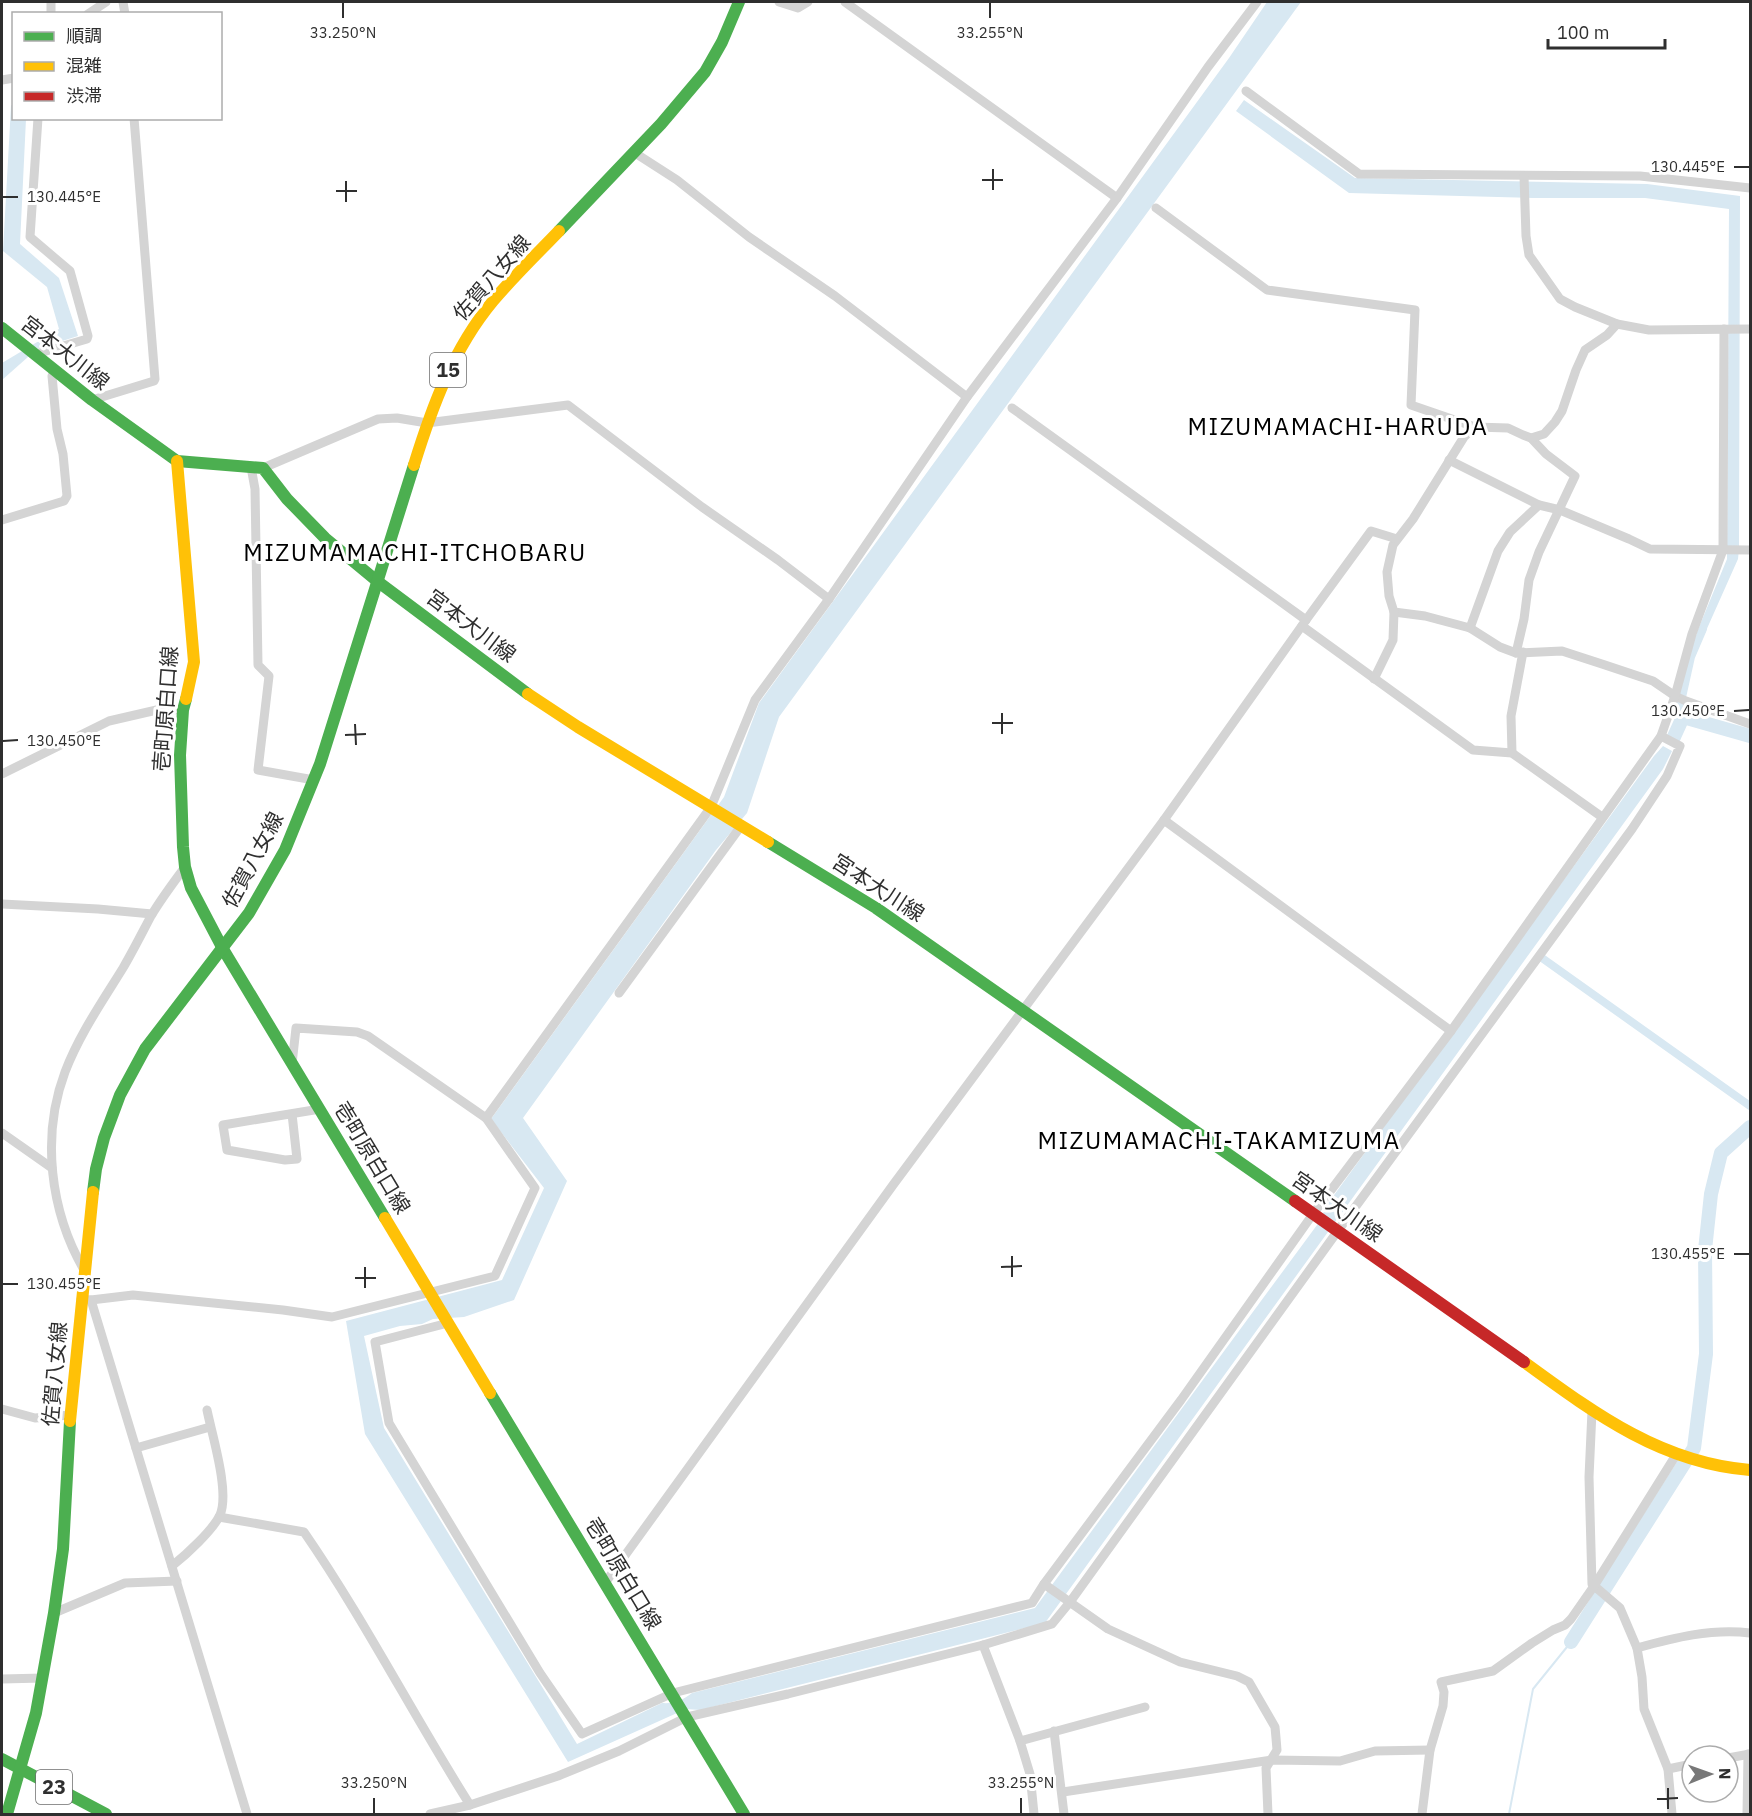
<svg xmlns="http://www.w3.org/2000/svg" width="1752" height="1816" font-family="'IBM Plex Sans','Noto Sans JP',sans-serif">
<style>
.water{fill:#d8e8f2}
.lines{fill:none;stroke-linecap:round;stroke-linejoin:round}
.stream{stroke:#d8e8f2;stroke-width:2}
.canal{stroke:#d8e8f2;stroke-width:8}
.river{stroke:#d8e8f2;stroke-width:14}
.street{stroke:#d4d4d4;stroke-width:9}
.fast{stroke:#4caf50;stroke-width:12}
.slow{stroke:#ffc107;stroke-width:12}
.jam{stroke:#c62828;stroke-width:12}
.ticks{fill:none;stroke:#2f2f2f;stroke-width:2}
.labels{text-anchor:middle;stroke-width:6;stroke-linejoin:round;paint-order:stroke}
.shield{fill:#fff;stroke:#6d6d6d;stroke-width:1.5}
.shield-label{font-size:20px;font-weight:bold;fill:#2f2f2f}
.street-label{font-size:21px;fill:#2f2f2f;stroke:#fff}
.quarter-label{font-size:24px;letter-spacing:1.5px;fill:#000;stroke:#fff}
.ticks-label{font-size:15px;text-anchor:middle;fill:#2f2f2f;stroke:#fff;stroke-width:6;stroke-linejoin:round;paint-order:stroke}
</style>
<rect width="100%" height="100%" fill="#fff"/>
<g class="water">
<path d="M 1267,2 L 1301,2 L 779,717 L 747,813 L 716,850 L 523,1118 L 567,1181 L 514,1300 L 464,1317 L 433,1319 L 422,1324 L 400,1326 L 364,1336 L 384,1428 L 577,1744 L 662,1703 C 674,1704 683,1700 692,1693 L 1035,1608 L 1317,1225 L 1329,1202 L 1654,756 L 1663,746 L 1672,751 L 1663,769 L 1045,1623 L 700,1710 L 686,1709 L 568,1762 L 365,1434 L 346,1321 L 502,1280 L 544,1188 L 491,1119 L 724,797 L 759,703 L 1229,58 Z"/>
<path d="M 1244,100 L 1355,178 L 1647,184 L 1740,196 L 1739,549 L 1738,559 L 1705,633 L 1699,638 L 1697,632 L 1727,559 L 1729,209 L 1645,198 L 1533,198 L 1349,193 L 1236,111 Z"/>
<path d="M 13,103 L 14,118 L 26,119 L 20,244 L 59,278 L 78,336 L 37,349 L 2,380 L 2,363 L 59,329 L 47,287 L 3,251 L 11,106 Z"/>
</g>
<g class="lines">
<path class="stream" d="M 1509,1814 L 1533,1689 L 1571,1642"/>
<g class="canal">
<path d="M 1683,717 L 1679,711 L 1691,657 L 1703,629"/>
<path d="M 1542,958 L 1750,1106"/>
</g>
<g class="river">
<path d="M 1673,739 L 1683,717 L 1750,736"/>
<path d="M 1571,1642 L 1694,1448 L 1706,1354 L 1705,1250 L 1711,1194 L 1721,1153 L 1750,1127"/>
</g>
<g class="street">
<path d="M 51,2 L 51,14"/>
<path d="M 123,2 L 125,14"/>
<path d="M 779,2 L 798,8 L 808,2"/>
<path d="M 845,2 L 1117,198"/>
<path d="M 88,14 L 106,2"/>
<path d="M 2,80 L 14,78"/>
<path d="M 1246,91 L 1359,174 L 1640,176 L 1750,188"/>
<path d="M 635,153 L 677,180 L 749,237 L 835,296 L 967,397"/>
<path d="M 1524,176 L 1526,236 L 1529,255 L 1560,299 L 1575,307 L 1617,324 L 1649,330 L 1750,329"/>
<path d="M 1156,208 L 1267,290 L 1415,310 L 1411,405 L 1475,427 L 1508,428 L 1523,435 L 1531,438 L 1546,454 L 1575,476 L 1539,552 L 1529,580 L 1524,619 L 1516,653"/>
<path d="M 36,354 L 87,339 L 88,336 L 70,271 L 30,237 L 38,118"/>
<path d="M 92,400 L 154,381 L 155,379 L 134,118"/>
<path d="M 1012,408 L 1306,620"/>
<path d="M 1475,427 L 1464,437 L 1413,519 L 1393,545 L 1387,572 L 1389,596 L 1394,612 L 1425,616 L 1470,628 L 1500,647 L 1516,653 L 1562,651 L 1605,665 L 1653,681 L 1675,696 L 1686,701 L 1750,724"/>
<path d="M 1531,438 L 1544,434 L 1555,422 L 1562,411 L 1576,370 L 1585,350 L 1607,335 L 1617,324"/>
<path d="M 1449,460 L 1539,505 L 1560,510 L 1629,539 L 1650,549 L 1750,550"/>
<path d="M 251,467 L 255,489 L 258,665 L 269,676 L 258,770 L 314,780"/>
<path d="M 263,468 L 378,419 L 397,418 L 427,423 L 568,405 L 702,507 L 778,560 L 829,599"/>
<path d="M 2,520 L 64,501 L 67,496 L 63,454 L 57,429 L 52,376 L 55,370"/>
<path d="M 1302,626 L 1473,750 L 1512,753 L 1602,817"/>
<path d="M 1470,628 L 1498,551 L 1510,532 L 1539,505"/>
<path d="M 1374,679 L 1393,640 L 1394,612"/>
<path d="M 1512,753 L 1511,716 L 1523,652"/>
<path d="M 2,774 L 109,721 L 161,709 L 183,710"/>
<path d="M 1164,820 L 1451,1031"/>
<path d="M 2,904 L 98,909 L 152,914"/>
<path d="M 619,993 L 741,826"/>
<path d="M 292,1114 L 297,1159 L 285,1160 L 227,1150 L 223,1125 L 320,1109"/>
<path d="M 486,1118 L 711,807 L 755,700 L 829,599 L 967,397 L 1117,198 L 1208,67 L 1257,2"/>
<path d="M 2,1133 L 52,1168"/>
<path d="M 84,1270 C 50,1211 41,1136 65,1072 C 79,1035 102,1002 123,968 C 133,951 142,933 151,916 C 161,899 173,883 185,867"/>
<path d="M 81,1299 L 91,1300 L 133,1295 L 283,1310 L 332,1317 L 495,1276 L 535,1188 L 486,1118 L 368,1036 L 357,1032 L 296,1028 L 292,1064"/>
<path d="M 91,1300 L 247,1814"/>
<path d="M 448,1323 L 375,1342 L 389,1423 L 540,1673 L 582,1734 L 673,1693 L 1032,1603 L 1044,1584 L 1181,1400 L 1313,1214 L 1451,1031 L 1661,736 L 1675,696 L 1692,634 L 1723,550 L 1724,329"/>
<path d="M 2,1409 L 35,1418 L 70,1415"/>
<path d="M 1592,1411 L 1589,1477 L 1592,1584 L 1620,1608 L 1637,1648 L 1642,1677 L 1644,1709 L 1668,1769 L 1672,1814"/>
<path d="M 136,1448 L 210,1427"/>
<path d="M 219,1517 L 304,1532 C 364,1619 413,1715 470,1805"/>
<path d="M 172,1566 C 186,1555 213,1530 220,1515 C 230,1492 212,1435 207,1410"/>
<path d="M 605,1583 L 893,1185 L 1164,820 L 1306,620 L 1371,531 L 1397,539"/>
<path d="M 1044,1584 L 1108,1629 L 1180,1662 L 1237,1676 L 1249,1682 L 1275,1727 L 1276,1738 L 1277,1750 L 1266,1768 L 1268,1814"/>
<path d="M 54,1613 L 125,1583 L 177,1581"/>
<path d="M 983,1645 L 1020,1741 L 1030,1774 L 1034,1814"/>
<path d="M 1637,1648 C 1673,1638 1712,1628 1750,1633"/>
<path d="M 2,1679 L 43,1678"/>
<path d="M 1054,1731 L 1064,1814"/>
<path d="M 1020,1741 L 1145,1707"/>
<path d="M 1728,1758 L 1750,1754"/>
<path d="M 1668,1769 L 1692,1764"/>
<path d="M 1063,1792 L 1272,1760 L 1340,1761 L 1375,1751 L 1430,1750"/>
<path d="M 430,1814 L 470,1805 L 558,1776 L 619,1751 L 687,1717 L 788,1694 L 983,1645 L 1052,1624 L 1070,1602 L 1337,1232 L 1632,829 L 1667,776 L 1680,746 L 1661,736"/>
<path d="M 1422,1814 L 1430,1750 L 1443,1706 L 1444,1692 L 1441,1682 L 1493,1671 L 1532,1643 L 1553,1630 L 1565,1625 L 1571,1619 L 1594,1586 L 1676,1455"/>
<path d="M 1747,1814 L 1748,1754"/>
</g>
<g class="fast">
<path d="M 559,231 L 661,124 L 705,72 L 722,42 L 739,2"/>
<path d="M 2,328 L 92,400 L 177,461 L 263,468 L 287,499 L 325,538 L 377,581 L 528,694"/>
<path d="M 186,699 L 183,710 L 180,755 L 183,847 L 185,867 L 191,888 L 223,949 L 385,1218"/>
<path d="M 768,842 L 876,908 L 1295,1201"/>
<path d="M 93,1192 L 96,1169 L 104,1138 L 120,1095 L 145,1049 L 249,913 L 285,850 L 320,764 L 414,465"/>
<path d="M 490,1393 L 744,1814"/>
<path d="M 2,1759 L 106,1814"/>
<path d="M 7,1814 L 36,1713 L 54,1613 L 63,1549 L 70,1421"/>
</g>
<g class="slow">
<path d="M 177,461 L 194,662 L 186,699"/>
<path d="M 414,465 C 432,407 453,349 493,301 C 513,277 537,254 559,231"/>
<path d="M 528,694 L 578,727 L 768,842"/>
<path d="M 385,1218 L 490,1393"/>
<path d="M 1524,1362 C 1594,1413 1661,1463 1750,1470"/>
<path d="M 70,1421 L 93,1192"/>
</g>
<path class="jam" d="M 1295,1201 L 1524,1362"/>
</g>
<path class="ticks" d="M 343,3 L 343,18M 990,3 L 990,18M 1734,167 L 1749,167M 993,169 L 993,190M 982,180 L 1003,180M 346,181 L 346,202M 336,191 L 357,191M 3,197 L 18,197M 1734,711 L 1749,710M 1002,713 L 1002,734M 992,723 L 1013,723M 355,724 L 356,745M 345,735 L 366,734M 3,741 L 18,740M 1734,1254 L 1749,1254M 1012,1256 L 1012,1277M 365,1267 L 365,1288M 1001,1267 L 1022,1266M 355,1278 L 376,1278M 3,1284 L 18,1284M 1668,1788 L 1668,1809M 374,1798 L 374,1813M 1021,1798 L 1021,1813M 1657,1799 L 1678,1798"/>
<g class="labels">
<g class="shield">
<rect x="430" y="353" width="36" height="34" rx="4.5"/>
<rect x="36" y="1770" width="36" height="34" rx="4.5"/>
</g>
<g class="shield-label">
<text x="448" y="377">15</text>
<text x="54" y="1794">23</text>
</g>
<g class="street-label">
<text transform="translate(492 278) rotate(-49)" y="7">佐賀八女線</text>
<text transform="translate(65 353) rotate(38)" y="7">宮本大川線</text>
<text transform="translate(471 626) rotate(37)" y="7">宮本大川線</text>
<text transform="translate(166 709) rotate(-86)" y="7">壱町原白口線</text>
<text transform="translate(253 860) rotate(-62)" y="7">佐賀八女線</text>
<text transform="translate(878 888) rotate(33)" y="7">宮本大川線</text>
<text transform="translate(372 1158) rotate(59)" y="7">壱町原白口線</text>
<text transform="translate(1337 1207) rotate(35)" y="7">宮本大川線</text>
<text transform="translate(55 1374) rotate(-85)" y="7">佐賀八女線</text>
<text transform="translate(623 1574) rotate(59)" y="7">壱町原白口線</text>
</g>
<g class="quarter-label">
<text x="1338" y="435">MIZUMAMACHI-HARUDA</text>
<text x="415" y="561">MIZUMAMACHI-ITCHOBARU</text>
<text x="1219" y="1149">MIZUMAMACHI-TAKAMIZUMA</text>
</g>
</g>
<g class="ticks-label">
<text x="343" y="38">33.250°N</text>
<text x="990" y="38">33.255°N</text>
<text x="1688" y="172">130.445°E</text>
<text x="64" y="202">130.445°E</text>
<text x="1688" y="716">130.450°E</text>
<text x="64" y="746">130.450°E</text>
<text x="1688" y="1259">130.455°E</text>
<text x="64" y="1289">130.455°E</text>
<text x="374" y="1788">33.250°N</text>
<text x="1021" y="1788">33.255°N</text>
</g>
<rect width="1752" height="1816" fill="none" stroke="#2f2f2f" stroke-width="6"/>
<rect x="12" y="12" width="210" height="108" fill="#ffffff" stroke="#acacac" stroke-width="1.5"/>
<rect x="24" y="32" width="30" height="9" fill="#4caf50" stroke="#acacac" stroke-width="1.5"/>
<text x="66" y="42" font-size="18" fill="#2f2f2f">順調</text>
<rect x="24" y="62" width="30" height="9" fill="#ffc107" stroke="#acacac" stroke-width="1.5"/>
<text x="66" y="72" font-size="18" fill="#2f2f2f">混雑</text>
<rect x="24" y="92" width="30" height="9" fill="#c62828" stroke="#acacac" stroke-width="1.5"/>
<text x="66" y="102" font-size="18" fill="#2f2f2f">渋滞</text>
<g transform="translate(1710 1774) rotate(89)"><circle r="28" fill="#ffffff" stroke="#acacac" stroke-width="1.5"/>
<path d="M0-4.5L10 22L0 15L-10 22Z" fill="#787878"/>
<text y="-9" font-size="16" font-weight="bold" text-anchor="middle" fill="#2f2f2f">N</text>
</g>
<path d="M1548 39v9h117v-9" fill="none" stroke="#2f2f2f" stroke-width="3"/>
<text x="1557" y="39" font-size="18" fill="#2f2f2f" stroke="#ffffff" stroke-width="4.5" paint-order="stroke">100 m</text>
</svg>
